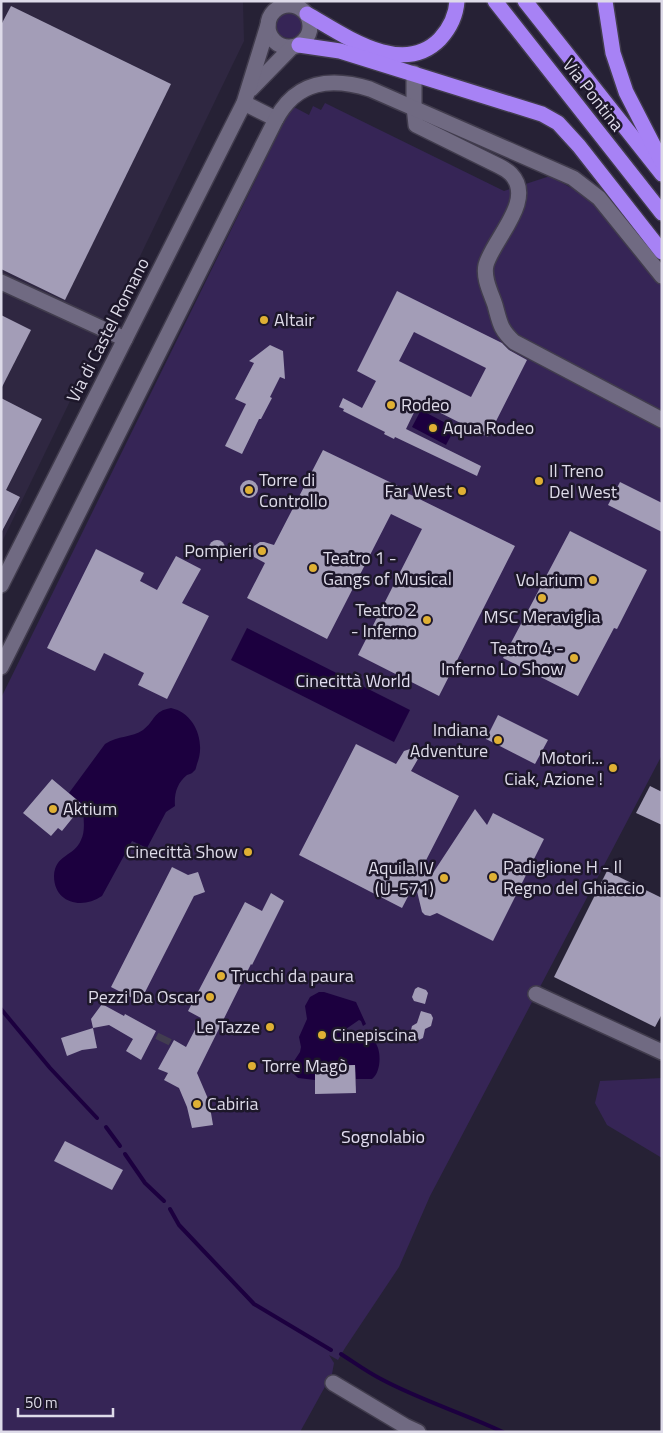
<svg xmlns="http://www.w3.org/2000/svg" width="663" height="1433" font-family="'Titillium Web',sans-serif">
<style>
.built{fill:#2f2741}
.green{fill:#362556}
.water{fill:#1c003f}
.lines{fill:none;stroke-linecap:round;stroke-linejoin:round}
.stream{stroke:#1c003f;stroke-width:4}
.building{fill:#a39db7;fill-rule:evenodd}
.minor-tunnel{stroke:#423d50;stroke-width:15;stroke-dasharray:15 8;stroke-linecap:butt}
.minor-casing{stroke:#413c4d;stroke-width:18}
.highway-casing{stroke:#413c4d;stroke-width:18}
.minor{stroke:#706a82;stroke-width:15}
.highway{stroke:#a782f5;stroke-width:15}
.poi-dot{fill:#dfb034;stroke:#1d172a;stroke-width:2}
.labels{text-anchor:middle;stroke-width:5;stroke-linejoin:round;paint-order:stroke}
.street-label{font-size:18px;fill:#dedbe9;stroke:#1d172a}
.poi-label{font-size:18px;fill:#dedbe9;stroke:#1d172a;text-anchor:start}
.park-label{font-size:18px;fill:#e2ddf1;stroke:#1d172a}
</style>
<rect width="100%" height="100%" fill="#262135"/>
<path class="built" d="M 1,1 L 243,1 L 244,41 L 1,544 Z"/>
<g class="green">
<circle cx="289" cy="25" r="13"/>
<path d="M 325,103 L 504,191 L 550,176 L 596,202 L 662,285 L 662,755 L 430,1196 L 399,1267 L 345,1348 L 338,1360 L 329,1355 L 334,1363 L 332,1374 L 300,1432 L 1,1432 L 1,698 L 292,106 L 309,115 L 313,106 L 321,110 Z"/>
<path d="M 662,1078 L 662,1158 L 607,1125 L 595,1103 L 600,1081 Z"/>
</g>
<g class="water">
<path d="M 421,410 L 455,428 L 446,445 L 412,427 Z"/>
<path d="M 247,628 L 410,710 L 394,742 L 231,660 Z"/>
<path d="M 171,708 C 195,713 206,742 197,764 C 196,767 196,770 194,771 C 193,773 190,774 187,775 C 177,783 174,794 175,806 L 166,812 L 147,848 L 132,841 L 102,896 C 82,910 54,903 54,876 C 55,854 74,857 81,840 C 86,830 83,817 83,805 L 69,793 L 105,744 C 118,735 132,738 143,730 C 155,721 153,711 171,708 Z"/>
<path d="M 319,992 L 324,992 L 356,1002 L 366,1024 L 363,1026 L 361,1021 L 359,1020 L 346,1029 L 344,1036 L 348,1043 L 365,1040 L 367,1038 L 365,1031 L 369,1030 C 371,1036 376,1042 378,1048 C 381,1057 380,1073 372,1079 L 356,1079 L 355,1065 L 315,1066 L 315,1080 L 298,1078 L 292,1072 L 292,1064 L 300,1052 L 301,1047 L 299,1037 L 307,1019 L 305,1006 L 310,997 Z"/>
</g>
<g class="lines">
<g class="stream">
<path d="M 1,1009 L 50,1068 L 97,1118"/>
<path d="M 106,1127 L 120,1146"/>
<path d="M 125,1154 L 145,1183 L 164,1201"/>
<path d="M 170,1209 L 179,1225 L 254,1304 L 331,1350"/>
<path d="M 341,1354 C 355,1363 367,1372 381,1379 C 420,1400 463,1413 503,1432"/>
</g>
</g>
<g class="building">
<path d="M 11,6 L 171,84 L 65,300 L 1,269 L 1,25 Z"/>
<path d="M 397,291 L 502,343 L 509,350 L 527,360 L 488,437 L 419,402 L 406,429 L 481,466 L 477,476 L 395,437 L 394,439 L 384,434 L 385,432 L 343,411 L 344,409 L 339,407 L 343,398 L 362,408 L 376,381 L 357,371 ZM 414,332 L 486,368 L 471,397 L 399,361 Z"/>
<path d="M 1,315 L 31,330 L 1,389 Z"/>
<path d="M 270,345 L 283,351 L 285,379 L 280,377 L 270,397 L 272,398 L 261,419 L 259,419 L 242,454 L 225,446 L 246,404 L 235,399 L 254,363 L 249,361 Z"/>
<path d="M 1,398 L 42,419 L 6,490 L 20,497 L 1,533 Z"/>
<path d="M 323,450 L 400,487 L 399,489 L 515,546 L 439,696 L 358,655 L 422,529 L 391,514 L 327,639 L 247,598 L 265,563 L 254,557 L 253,550 L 254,546 L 260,542 L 264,542 L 274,545 Z"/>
<circle cx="249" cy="489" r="9"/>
<path d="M 620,482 L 662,503 L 662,532 L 608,505 Z"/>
<path d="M 570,531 L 647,570 L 617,629 L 614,628 L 578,696 L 503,658 Z"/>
<circle cx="217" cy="548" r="8"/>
<path d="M 96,549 L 144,573 L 140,581 L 157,590 L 176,556 L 201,569 L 182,603 L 209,616 L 167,699 L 138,685 L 144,673 L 104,653 L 95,671 L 47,648 Z"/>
<path d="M 498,715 L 548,740 L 535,764 L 486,739 Z"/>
<path d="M 356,744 L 396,764 L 404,751 L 410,749 L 416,752 L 418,759 L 411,771 L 459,796 L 421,870 L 431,876 L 475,809 L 487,825 L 493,813 L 544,839 L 493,941 L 437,913 L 430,916 L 425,915 L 422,912 L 415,883 L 402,908 L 299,855 Z"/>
<path d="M 52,779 L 83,805 L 62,831 L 58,828 L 51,836 L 23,813 Z"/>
<path d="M 650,786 L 662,792 L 662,825 L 636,813 Z"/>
<path d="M 172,867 L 188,875 L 198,872 L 205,892 L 194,896 L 140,1002 L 111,987 Z"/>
<path d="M 607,871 L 662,898 L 662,1014 L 655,1027 L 554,977 Z"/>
<path d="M 271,893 L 284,901 L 252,965 L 251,964 L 197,1073 L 209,1101 L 213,1125 L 192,1128 L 187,1107 L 179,1088 L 164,1080 L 168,1073 L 158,1069 L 174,1040 L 186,1047 L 201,1018 L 188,1011 L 245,902 L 262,911 Z"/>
<path d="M 418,987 L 426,990 L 428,993 L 425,1004 L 414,1001 L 412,997 L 415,989 Z"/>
<path d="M 102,1004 L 124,1016 L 125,1014 L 156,1031 L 141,1060 L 126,1051 L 133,1039 L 109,1025 L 93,1028 L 91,1019 Z"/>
<path d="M 421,1011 L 431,1014 L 433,1018 L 431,1026 L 425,1029 L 423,1038 L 419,1040 L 412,1038 L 410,1034 L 412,1026 L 417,1023 Z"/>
<path d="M 93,1028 L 97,1048 L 82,1050 L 67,1056 L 61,1038 Z"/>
<path d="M 355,1065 L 356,1093 L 315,1094 L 315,1066 Z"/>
<path d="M 65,1141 L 123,1170 L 112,1190 L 54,1161 Z"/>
</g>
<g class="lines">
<path class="minor-tunnel" d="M 162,1042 L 165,1036"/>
<g class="minor-casing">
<g id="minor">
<circle cx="289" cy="26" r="21"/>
<path d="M 414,73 L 414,107 L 416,125 L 499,166 C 503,168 508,171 511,174 C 536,200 493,239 486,265 C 483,278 491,293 495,305 C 500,323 500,329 514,342 L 662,420"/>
<path d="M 251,89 L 292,47"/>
<path d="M 244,103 L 276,119"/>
<path d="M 1,282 L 125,339"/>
<path d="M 1,585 L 244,103 L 268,25"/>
<path d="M 1,667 L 276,119 C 297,80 331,77 370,89 L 573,178 L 599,198 L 662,276"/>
<path d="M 536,994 L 662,1052"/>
<path d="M 333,1383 L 405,1426 L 418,1432"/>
</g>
</g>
<g class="highway-casing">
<g id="highway">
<path d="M 495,1 L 662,213"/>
<path d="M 525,1 L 662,174"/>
<path d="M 605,1 L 613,53 L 626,92 L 662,162"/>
<path d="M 307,14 C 344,35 402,78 440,39 C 450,28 456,16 457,1"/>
<path d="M 299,45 L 340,51 L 542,114 L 558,123 L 579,146 L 662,252"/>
</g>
</g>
<use href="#minor" class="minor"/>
<use href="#highway" class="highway"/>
</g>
<g class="poi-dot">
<circle cx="264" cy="320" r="5"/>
<circle cx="391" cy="405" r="5"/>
<circle cx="433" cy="428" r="5"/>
<circle cx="539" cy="481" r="5"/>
<circle cx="249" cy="490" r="5"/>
<circle cx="462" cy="491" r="5"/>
<circle cx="262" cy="551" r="5"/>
<circle cx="313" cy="568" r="5"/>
<circle cx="593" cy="580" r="5"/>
<circle cx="542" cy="598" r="5"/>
<circle cx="427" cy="620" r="5"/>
<circle cx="574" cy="658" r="5"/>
<circle cx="498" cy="740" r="5"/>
<circle cx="613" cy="768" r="5"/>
<circle cx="53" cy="809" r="5"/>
<circle cx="248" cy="852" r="5"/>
<circle cx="493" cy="877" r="5"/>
<circle cx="444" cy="878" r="5"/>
<circle cx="221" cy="976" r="5"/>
<circle cx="210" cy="997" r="5"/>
<circle cx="270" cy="1027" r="5"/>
<circle cx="322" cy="1035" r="5"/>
<circle cx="252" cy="1066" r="5"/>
<circle cx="197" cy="1104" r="5"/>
</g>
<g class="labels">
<g class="street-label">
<text transform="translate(593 95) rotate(52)" y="6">Via Pontina</text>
<text transform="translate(108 330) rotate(-63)" y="6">Via di Castel Romano</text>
</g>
<g class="poi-label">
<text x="274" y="326">Altair</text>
<text x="401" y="411">Rodeo</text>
<text x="443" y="434">Aqua Rodeo</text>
<text x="549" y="477">Il Treno<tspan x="549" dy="21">Del West</tspan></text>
<text x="259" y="486">Torre di<tspan x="259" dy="21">Controllo</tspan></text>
<text x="452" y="497" text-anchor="end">Far West</text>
<text x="252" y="557" text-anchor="end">Pompieri</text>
<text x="323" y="564">Teatro 1 -<tspan x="323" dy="21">Gangs of Musical</tspan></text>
<text x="583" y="586" text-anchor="end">Volarium</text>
<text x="417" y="616" text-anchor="end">Teatro 2<tspan x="417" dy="21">- Inferno</tspan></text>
<text x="542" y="623" text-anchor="middle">MSC Meraviglia</text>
<text x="564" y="654" text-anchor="end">Teatro 4 -<tspan x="564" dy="21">Inferno Lo Show</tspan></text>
<text x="488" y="736" text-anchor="end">Indiana<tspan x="488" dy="21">Adventure</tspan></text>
<text x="603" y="764" text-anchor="end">Motori...<tspan x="603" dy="21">Ciak, Azione !</tspan></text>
<text x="63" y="815">Aktium</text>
<text x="238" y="858" text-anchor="end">Cinecittà Show</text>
<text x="503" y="873">Padiglione H - Il<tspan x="503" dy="21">Regno del Ghiaccio</tspan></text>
<text x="434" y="874" text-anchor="end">Aquila IV<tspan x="434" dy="21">(U-571)</tspan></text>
<text x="231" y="982">Trucchi da paura</text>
<text x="200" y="1003" text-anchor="end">Pezzi Da Oscar</text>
<text x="260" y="1033" text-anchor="end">Le Tazze</text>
<text x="332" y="1041">Cinepiscina</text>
<text x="262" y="1072">Torre Magò</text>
<text x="207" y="1110">Cabiria</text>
</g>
<g class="park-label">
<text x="353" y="687">Cinecittà World</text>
<text x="383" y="1143">Sognolabio</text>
</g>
</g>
<rect width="663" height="1433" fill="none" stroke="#dedbe9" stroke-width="5"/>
<path d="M18 1408v8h95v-8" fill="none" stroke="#dedbe9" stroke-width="2.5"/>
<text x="25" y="1408" font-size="15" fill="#dedbe9" stroke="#1d172a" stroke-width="4" paint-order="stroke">50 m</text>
</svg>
